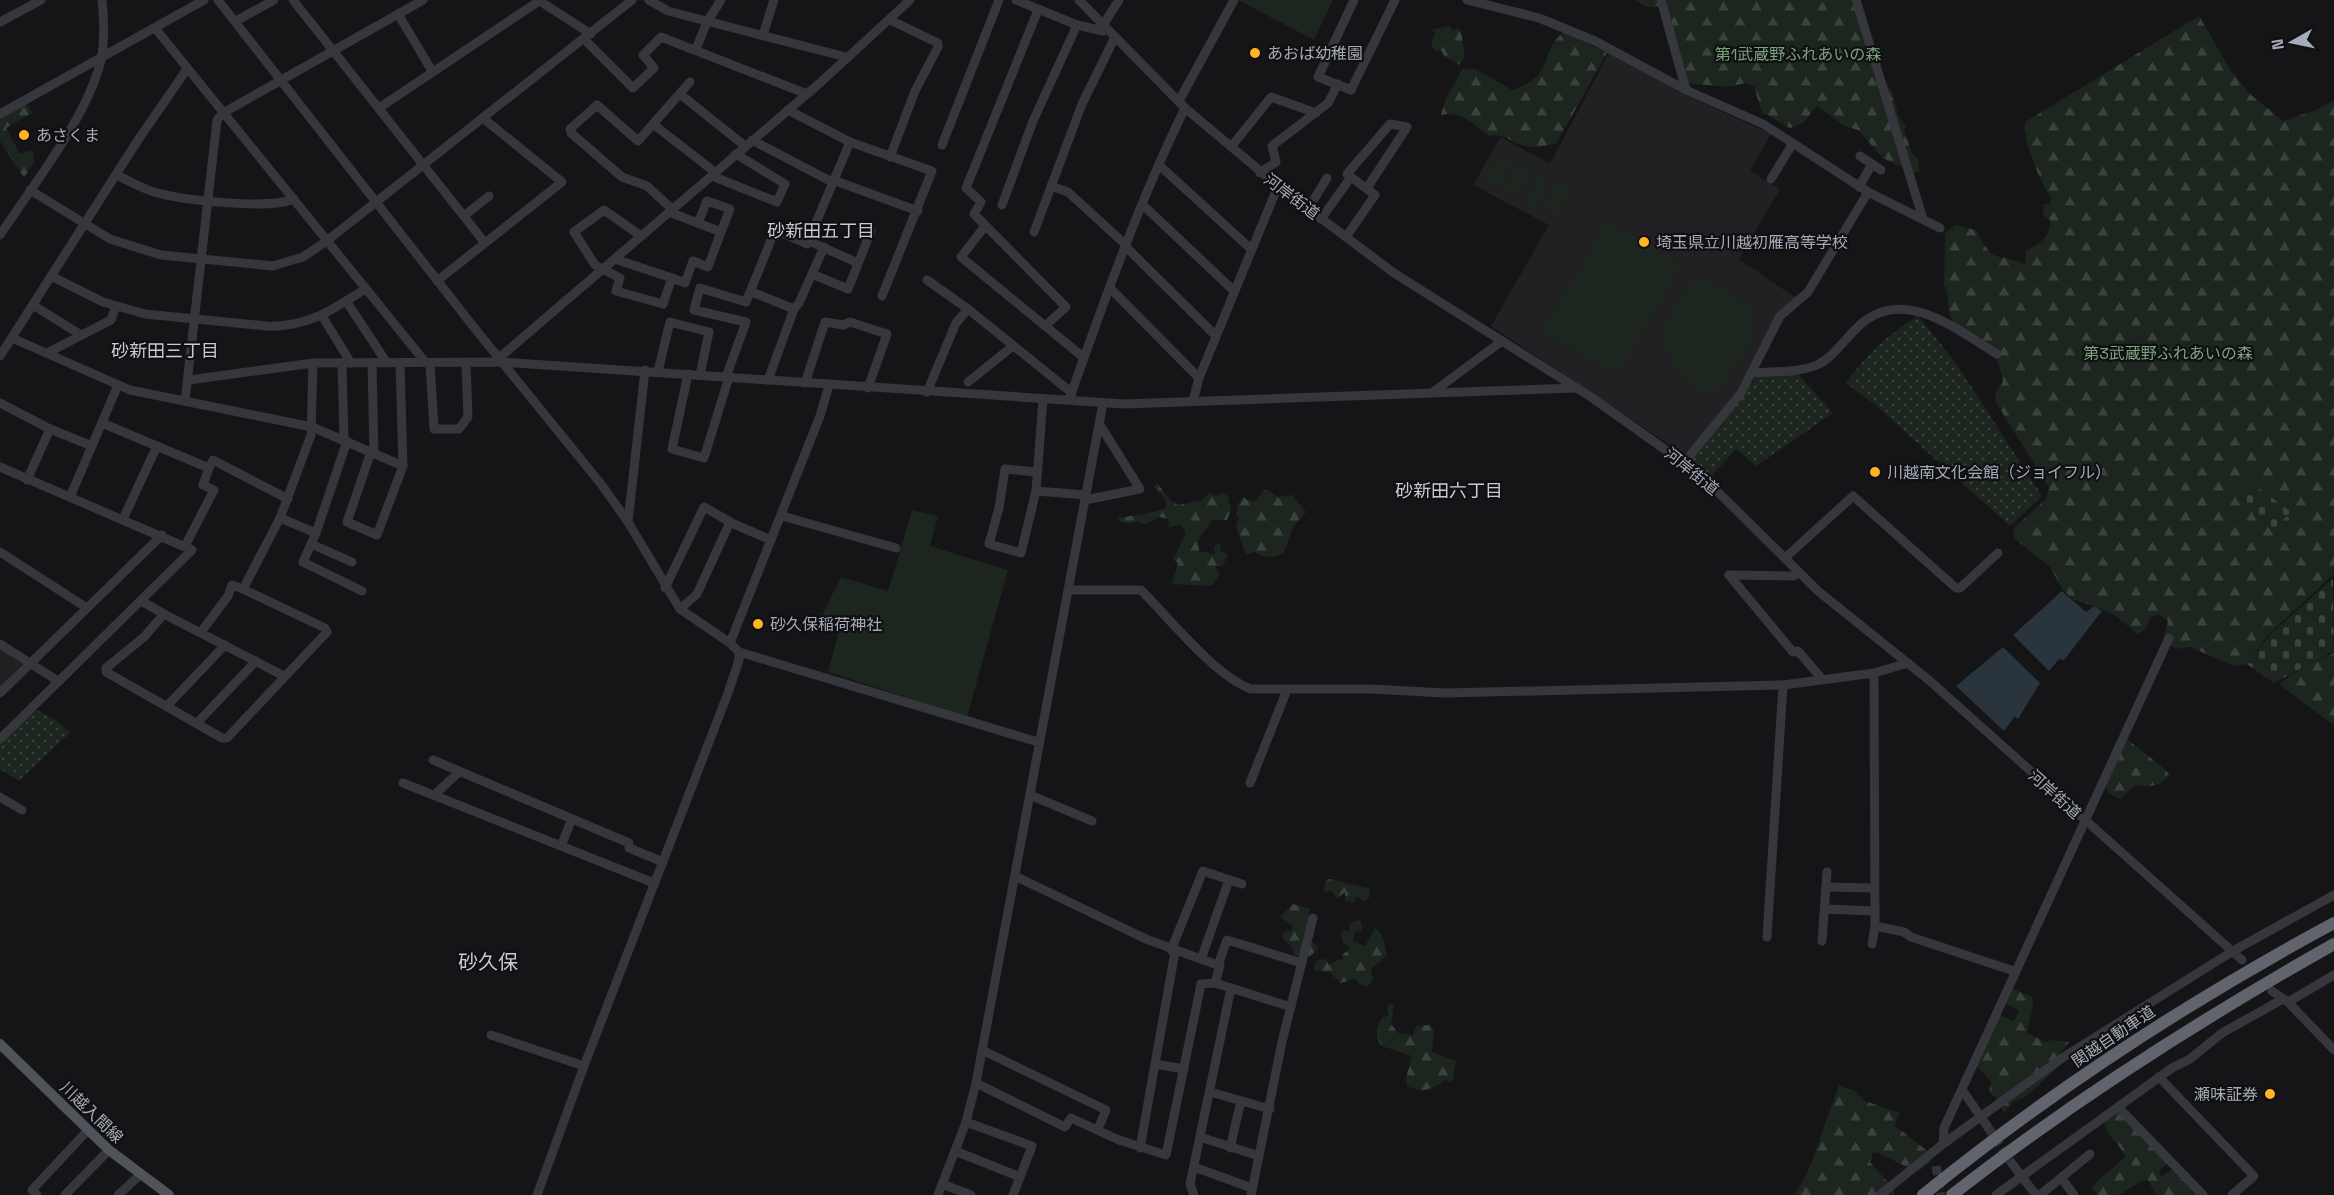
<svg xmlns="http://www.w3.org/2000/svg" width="2334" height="1195" font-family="'Space Grotesk','Noto Sans JP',sans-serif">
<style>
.built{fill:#212124}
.grass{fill:url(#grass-dots)}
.forest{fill:url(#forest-firs)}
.cemetery{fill:url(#cemetery-stones)}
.park{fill:#1c251e}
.water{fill:#2a343c}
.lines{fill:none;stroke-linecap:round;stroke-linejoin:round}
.minor-tunnel{stroke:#323337;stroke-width:9;stroke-dasharray:9 4.5;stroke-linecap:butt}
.minor{stroke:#35373c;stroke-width:9}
.major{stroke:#51535b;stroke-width:10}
.highway{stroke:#61646d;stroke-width:12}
.poi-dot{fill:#feb425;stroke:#101012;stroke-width:2}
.labels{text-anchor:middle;stroke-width:4.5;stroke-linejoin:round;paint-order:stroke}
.poi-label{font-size:16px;fill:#a6abb8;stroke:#101012;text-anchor:start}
.park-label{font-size:16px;fill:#7ba47d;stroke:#101012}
.street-label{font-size:16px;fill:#a6abb8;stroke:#101012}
.neighbourhood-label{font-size:18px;fill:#c7cad4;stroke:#101012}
.quarter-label{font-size:20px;fill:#c7cad4;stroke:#101012}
</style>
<defs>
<pattern id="grass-dots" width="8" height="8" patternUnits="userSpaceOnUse" patternTransform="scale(1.5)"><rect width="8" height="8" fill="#1c251e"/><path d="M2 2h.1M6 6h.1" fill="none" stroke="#3a423d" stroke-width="1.8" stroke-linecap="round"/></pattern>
<pattern id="forest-firs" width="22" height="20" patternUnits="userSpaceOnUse" patternTransform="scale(1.5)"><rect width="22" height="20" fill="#1c251e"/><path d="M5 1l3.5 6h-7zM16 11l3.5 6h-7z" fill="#3a423d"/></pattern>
<pattern id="cemetery-stones" width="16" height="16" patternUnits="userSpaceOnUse" patternTransform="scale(1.5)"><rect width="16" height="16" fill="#1c251e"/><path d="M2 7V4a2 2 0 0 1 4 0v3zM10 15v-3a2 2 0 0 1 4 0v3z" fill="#3a423d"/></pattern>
</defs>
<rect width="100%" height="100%" fill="#151517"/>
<g class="built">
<path d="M 1609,53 L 1683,94 L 1771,134 L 1750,171 L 1780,189 L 1739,259 L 1796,298 L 1780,311 L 1734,397 L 1685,455 L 1491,326 L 1549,225 L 1473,185 L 1501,137 L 1550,164 Z"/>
<path d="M 0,649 L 22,664 L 0,688 Z"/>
</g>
<g class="grass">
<path d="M 1918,316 L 1956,363 L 2042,496 L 2010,526 L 1874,404 L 1846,383 C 1865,356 1890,333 1918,316 Z"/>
<path d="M 1798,374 L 1833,413 L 1756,466 L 1736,449 L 1709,479 L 1692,462 L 1691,458 L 1756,377 Z"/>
<path d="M 34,709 L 53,718 L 70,733 L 19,781 L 0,769 L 0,742 Z"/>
</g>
<g class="forest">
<path d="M 1635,0 L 1855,0 L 1883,79 L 1892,92 L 1898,115 L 1906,127 L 1904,130 L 1912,154 L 1917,158 L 1920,172 L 1912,172 L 1883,158 L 1858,130 L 1845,126 L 1817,106 L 1803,123 L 1790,128 C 1780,123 1773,117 1762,113 L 1754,87 L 1746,83 L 1727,87 L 1686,83 L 1660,6 L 1647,7 Z"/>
<path d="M 2199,16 L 2231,71 L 2250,94 L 2283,121 L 2316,110 L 2334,100 L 2334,574 L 2269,634 L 2246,665 L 2234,666 L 2190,647 L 2176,649 L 2163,641 L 2168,621 L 2160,615 L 2151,617 L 2146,629 L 2138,634 L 2114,615 L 2095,606 L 2074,600 L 2063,590 L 2050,567 L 2015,539 L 2013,529 L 2046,499 L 2049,488 L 1995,401 L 1996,392 L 2003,382 C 2000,366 1995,351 1982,340 C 1972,332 1958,329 1951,318 C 1946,308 1951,295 1944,286 L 1945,233 L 1956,225 L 1976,230 C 1995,267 1994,251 2025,264 L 2026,250 C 2039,246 2051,236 2050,220 L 2043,215 L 2043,205 L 2051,203 L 2051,197 C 2041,186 2022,137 2025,122 Z"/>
<path d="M 1449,26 L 1453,31 L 1458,28 L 1461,31 L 1465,57 L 1459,65 L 1444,56 L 1441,50 L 1435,51 L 1431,43 L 1435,33 L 1431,30 Z"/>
<path d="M 1564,32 L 1607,53 L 1556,144 C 1548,145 1539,148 1531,147 C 1514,146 1505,132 1488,136 C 1473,124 1462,110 1441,115 L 1446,98 L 1462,70 L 1476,69 L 1512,90 C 1556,76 1538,52 1564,32 Z"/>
<path d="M 26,103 L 32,113 L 6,128 L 20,154 L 30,150 L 34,154 L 34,163 L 24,178 L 0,141 L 0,118 Z"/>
<path d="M 1157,483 L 1171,501 L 1178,505 L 1202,500 L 1209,493 L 1214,496 L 1222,493 L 1228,496 L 1231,510 L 1227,520 L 1212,520 L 1198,540 L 1199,551 L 1215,554 L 1214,547 L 1221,542 L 1220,551 L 1228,554 L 1223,566 L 1215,566 L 1220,574 L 1212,586 L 1172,584 L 1178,563 L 1173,560 L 1186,533 L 1180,524 L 1169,528 L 1168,519 L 1159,517 L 1145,525 L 1137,521 L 1129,524 L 1119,521 L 1118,518 C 1135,515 1149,514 1166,508 C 1168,500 1160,492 1154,488 Z"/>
<path d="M 1264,490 L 1269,490 L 1278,497 L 1292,495 L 1306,512 L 1293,527 L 1284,552 C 1278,559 1262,558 1255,552 L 1246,555 L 1236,526 L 1239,518 L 1236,514 L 1238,504 L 1244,497 L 1247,500 L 1256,501 Z"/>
<path d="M 2334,653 L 2334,725 L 2282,687 L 2280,683 L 2305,666 Z"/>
<path d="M 2128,740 L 2166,770 L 2169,775 C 2163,786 2148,788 2136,785 L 2120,799 L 2108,793 L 2105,782 L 2124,743 Z"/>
<path d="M 1330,879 C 1344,882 1357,886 1370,888 L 1369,898 L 1365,901 L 1356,897 L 1354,903 L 1345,901 L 1345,892 L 1337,899 L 1332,891 L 1324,893 L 1326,880 Z"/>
<path d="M 1293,904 L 1310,909 L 1308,914 L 1315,925 L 1311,941 L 1319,948 L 1309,957 L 1302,953 L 1299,956 L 1293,954 L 1292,947 L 1282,938 L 1283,933 L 1292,930 L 1292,925 L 1280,917 Z"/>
<path d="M 1359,920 L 1362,924 L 1361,931 L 1355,932 L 1353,941 L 1365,946 L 1375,928 C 1388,941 1382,940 1387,955 L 1371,969 L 1373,980 L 1367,987 L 1359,984 L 1355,979 L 1340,983 L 1330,972 L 1315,971 L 1314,965 L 1319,960 L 1326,959 L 1329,965 L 1339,959 L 1342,961 L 1343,954 L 1351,948 L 1343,942 L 1341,933 L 1344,930 L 1350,931 L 1350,923 Z"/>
<path d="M 2011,988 L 2032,997 L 2033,1006 L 2027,1033 L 2045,1042 L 2052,1040 L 2069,1042 L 2055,1060 L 2056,1069 L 2024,1098 L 2013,1102 L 2004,1113 L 1996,1098 L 1989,1092 L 1991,1082 L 1977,1066 L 1999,1015 L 2014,1021 L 2019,1010 L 2003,1002 Z"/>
<path d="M 1391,1004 L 1394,1006 L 1391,1024 L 1398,1033 L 1413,1035 L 1416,1026 L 1429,1025 L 1434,1028 L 1432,1052 L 1456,1061 L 1452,1082 L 1445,1080 C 1432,1089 1424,1094 1407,1086 L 1406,1078 L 1412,1056 L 1382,1046 C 1374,1037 1376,1026 1383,1017 L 1389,1016 L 1387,1006 Z"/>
<path d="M 1839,1085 L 1856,1092 L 1865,1101 L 1900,1113 L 1894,1125 L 1926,1150 L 1931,1161 L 1919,1171 C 1901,1167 1890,1156 1873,1152 L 1870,1162 L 1894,1189 L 1894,1195 L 1795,1195 L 1809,1169 Z"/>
<path d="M 2117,1111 L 2167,1162 L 2159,1172 L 2161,1176 L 2173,1169 L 2198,1195 L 2156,1195 L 2148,1180 L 2140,1182 L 2119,1195 L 2098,1195 L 2092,1188 L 2095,1183 L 2125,1157 C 2120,1142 2105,1136 2104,1120 Z"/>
</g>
<g class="cemetery">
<path d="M 2251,482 L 2291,512 L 2274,529 L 2241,499 Z"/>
<path d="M 2333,578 L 2334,651 L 2274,683 L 2247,664 L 2271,634 Z"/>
</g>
<g class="park">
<path d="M 1238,0 L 1333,0 L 1314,40 Z"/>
<path d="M 1498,156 L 1511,162 L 1496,190 L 1484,183 Z"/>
<path d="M 1518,165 L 1531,171 L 1516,199 L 1504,192 Z"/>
<path d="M 1539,174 L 1551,180 L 1537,208 L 1524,201 Z"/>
<path d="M 1558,183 L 1570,190 L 1556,217 L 1544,211 Z"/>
<path d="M 1607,221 L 1682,266 L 1618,375 L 1543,331 Z"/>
<path d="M 1699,275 L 1757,310 C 1757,343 1734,370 1715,394 C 1685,389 1660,355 1666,325 C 1669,306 1686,288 1699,275 Z"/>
<path d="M 912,510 L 938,516 L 930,546 L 1008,570 L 967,717 L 828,672 L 839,631 L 819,621 L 841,577 L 888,591 Z"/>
</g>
<g class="water">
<path d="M 2062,591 L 2086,612 L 2094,606 L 2102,611 L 2064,660 L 2059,659 L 2049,671 L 2013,635 Z"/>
<path d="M 2003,647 L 2040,683 L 2018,719 L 2014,717 L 2004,731 L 1956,686 Z"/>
</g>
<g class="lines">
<g class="minor-tunnel">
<path d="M 1987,1126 L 2013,1165"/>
<path d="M 1936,1166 L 1941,1195"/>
</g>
<g class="minor">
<path d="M 218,0 L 476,330 L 601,484 L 628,522 L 680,609 L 730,643 L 739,652 L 739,660 L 728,693 L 584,1066 L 537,1195"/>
<path d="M 293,0 L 485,243"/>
<path d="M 538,0 L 591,34"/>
<path d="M 649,0 L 668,11 L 846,57"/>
<path d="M 1016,0 L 1077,25 L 1103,31 L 1106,29"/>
<path d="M 1079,0 L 1185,108 L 1278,186 L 1394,273 L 1591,397 L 1684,463 L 1719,493 L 1818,591 L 1930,681 L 2242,960"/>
<path d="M 1354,0 L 1318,77 L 1351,90 L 1395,0"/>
<path d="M 1467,0 L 1539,18 L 1595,41 L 1686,90 L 1763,124 L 1868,192 L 1940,228"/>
<path d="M 1661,0 L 1686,90"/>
<path d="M 1856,0 L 1923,219"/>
<path d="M 1038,10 L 966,188 L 981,202 L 974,214 L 1066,307 L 1045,326"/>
<path d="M 398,14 L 432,71"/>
<path d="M 236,21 L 274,0"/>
<path d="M 0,22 L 41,0"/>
<path d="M 1103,25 L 1119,0"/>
<path d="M 155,28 L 426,363"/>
<path d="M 763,35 L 774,0"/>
<path d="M 584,39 L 633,88 L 654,68 L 643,55 L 661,37 L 807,94"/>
<path d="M 696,49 L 707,22 L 721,0"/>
<path d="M 680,94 L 745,146"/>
<path d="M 1179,101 L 1234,0"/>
<path d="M 379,108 L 539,1"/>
<path d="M 788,110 L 850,142 L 932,171 L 882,296"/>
<path d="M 0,114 L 204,0"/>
<path d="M 653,124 L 716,173"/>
<path d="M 752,140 L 832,182"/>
<path d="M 942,145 L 999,0"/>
<path d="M 1231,147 L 1271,97 L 1316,113"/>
<path d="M 1860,156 L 1881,170"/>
<path d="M 890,157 L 915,91 L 938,47 L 938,43 L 890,20"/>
<path d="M 1159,165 L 1251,249"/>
<path d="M 1260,173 L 1276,162 L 1272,146 L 1328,103 L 1338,84"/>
<path d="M 116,175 C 128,180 141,188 154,192 C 182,200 268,210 294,199"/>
<path d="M 712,176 L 777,202 L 785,184 L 736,154"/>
<path d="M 1771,179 L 1793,143"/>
<path d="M 833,180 L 918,211"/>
<path d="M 1051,186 L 1068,192 L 1126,245"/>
<path d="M 1859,187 L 1872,164"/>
<path d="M 30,190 L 110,239 L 161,255 L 273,266 L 303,257 L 328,240 L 632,0"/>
<path d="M 1002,205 L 1033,121 L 1077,25"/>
<path d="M 1143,205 L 1234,291"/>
<path d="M 1308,209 L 1327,178"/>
<path d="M 673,210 L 647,186 L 622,177 L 571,133 L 570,129 L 597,105 L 638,141 L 690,82"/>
<path d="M 669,212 L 721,232 L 708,267 L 693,261 L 685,283 L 672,278"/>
<path d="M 464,216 L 489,196"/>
<path d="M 1321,219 L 1351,177"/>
<path d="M 698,223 L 707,201 L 730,209 L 721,232"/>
<path d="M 985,226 L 961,257 L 1083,357"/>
<path d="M 1034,232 L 1082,104 L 1115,37"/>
<path d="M 0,235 C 33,185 87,118 101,60 C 105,40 104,19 102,0"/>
<path d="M 1346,237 L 1375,195 L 1347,174 L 1390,124 L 1407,127 L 1367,188"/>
<path d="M 809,241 L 858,263"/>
<path d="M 1126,247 L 1216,336"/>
<path d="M 615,259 L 672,278 L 663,304 L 616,291 L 620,278 L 595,265 L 574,232 L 604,210 L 641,236"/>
<path d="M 812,274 L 848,289 L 871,231"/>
<path d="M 51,276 L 103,302 L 145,314 L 267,326 C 306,328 334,309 365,289"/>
<path d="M 927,280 L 968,309"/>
<path d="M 437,281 L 562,182 L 484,119"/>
<path d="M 1110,288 L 1199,378"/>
<path d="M 752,292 L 794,309"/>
<path d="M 346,301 L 387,363"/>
<path d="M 33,305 L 81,335"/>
<path d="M 322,316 L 351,363"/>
<path d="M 12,338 L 130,390 L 312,427 L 403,466"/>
<path d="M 47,353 L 111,320 L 116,306"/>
<path d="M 0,356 L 138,140 L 187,69"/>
<path d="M 499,358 L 821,82 L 910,0"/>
<path d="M 342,363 L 344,440"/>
<path d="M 372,363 L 374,454"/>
<path d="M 430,363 L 434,429 L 459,429 L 468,417 L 466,363"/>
<path d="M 658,371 L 670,322 L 709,332 L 700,375"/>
<path d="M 1753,373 C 1772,371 1799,373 1817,365 C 1833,358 1847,336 1861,324 C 1905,286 1957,330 1997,354"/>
<path d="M 688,374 L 672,449 L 704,458 L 729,377"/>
<path d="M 726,377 L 746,322 L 694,310 L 700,288 L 746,302 L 775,230 L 807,244 L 850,142"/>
<path d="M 189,380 L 313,363 L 501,362 L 1124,404 L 1577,388"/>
<path d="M 768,380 L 794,309 L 799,303 L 824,247"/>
<path d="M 968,382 L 1013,346"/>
<path d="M 805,383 L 825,322 L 843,325 L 850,322 L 887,334 L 868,388"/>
<path d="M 927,392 L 956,323 L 968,309 L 1072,393"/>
<path d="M 1433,392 L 1502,341"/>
<path d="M 1069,400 C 1104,301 1139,202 1185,108"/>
<path d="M 185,401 L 217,120 L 223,113 L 423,0"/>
<path d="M 1193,401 L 1199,378 L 1278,186"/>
<path d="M 0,403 L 50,429 L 92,446"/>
<path d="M 1103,403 L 976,1083 L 1065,1127 L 1071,1118 L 1119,1140 L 1166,1155 L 1201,984 L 1215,983 L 1291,1007"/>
<path d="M 102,423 L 209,468 L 213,460 L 288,499"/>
<path d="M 371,452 L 347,522 L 377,535 L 403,466 L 400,364"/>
<path d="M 1684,463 L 1741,393 L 1780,316 L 1808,292 L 1868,192"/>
<path d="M 0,467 L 192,550 L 0,739"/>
<path d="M 1035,472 L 1005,469 L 999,508 L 989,544 L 1021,553 L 1036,491 L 1043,399"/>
<path d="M 27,480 L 50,429"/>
<path d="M 1036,491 L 1086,495"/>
<path d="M 70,497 L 118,385"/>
<path d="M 1085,500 L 1140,489 L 1100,425"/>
<path d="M 782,516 L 896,548"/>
<path d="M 280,518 L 316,533 L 347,441"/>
<path d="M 123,519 L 157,446"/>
<path d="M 628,522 L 645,370"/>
<path d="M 316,533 L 303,562 L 362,591"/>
<path d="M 311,544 L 352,562"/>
<path d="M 185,546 L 214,490 L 203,485 L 209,468"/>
<path d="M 0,552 L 87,608"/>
<path d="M 1785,558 L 1853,496 L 1956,588 L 1960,588 L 1998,553"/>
<path d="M 1729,575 L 1793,652 L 1798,651 L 1822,679"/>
<path d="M 1729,575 L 1794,576 L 1798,572"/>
<path d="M 665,588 L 704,507 L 734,524 L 771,540"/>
<path d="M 1068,590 L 1141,590 C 1169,618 1215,676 1251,689 L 1371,689 L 1445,693 L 1783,685 L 1874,673 L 1908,663"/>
<path d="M 141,601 L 164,614"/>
<path d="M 680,609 L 697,594 L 730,522"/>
<path d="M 201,632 L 228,596 L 232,585 L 243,589"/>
<path d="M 730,643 L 820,416 L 829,385"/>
<path d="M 0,644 L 58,681"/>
<path d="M 739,652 L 1038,742"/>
<path d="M 284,676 L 164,614 L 144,637 L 106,668 L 106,672 L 222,738 L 227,738 L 327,632 L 325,628 L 243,589 L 280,518 L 311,435 L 313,363"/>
<path d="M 0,693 L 162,535"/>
<path d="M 167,706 L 225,645"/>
<path d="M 197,723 L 256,661"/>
<path d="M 433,760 L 629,843 L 629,848 L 663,862"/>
<path d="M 403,783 L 654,883"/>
<path d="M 1250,783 L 1287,690"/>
<path d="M 434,795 L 459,772"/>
<path d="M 1030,795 L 1092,821"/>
<path d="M 0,797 L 22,810"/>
<path d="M 561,846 L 572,819"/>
<path d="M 1015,876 L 1146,939 L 1220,966 L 1215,983"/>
<path d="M 1826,887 L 1874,888"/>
<path d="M 1825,909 L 1875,911"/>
<path d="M 1875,926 L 1904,932 L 1911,937 L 2014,971"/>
<path d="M 1767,937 L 1783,685"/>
<path d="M 1822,941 L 1827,872"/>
<path d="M 1872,944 L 1875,926 L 1874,673"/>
<path d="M 1171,950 L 1203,871 L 1242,884"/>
<path d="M 1201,959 L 1229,880"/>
<path d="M 1218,965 L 1227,940 L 1302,963"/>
<path d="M 2272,991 L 2288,1002 L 2334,1050"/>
<path d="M 2288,1002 L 2334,975"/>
<path d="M 491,1035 L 584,1066"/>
<path d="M 982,1050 L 1106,1110 L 1098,1129"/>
<path d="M 1155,1064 L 1184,1069"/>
<path d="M 2159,1077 L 2254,1176 L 2232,1195"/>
<path d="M 1963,1091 L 1987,1126"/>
<path d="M 1210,1092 L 1270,1109"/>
<path d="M 2118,1107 L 2203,1195"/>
<path d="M 966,1122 L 1032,1146 L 1013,1195"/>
<path d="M 1200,1137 L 1259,1156"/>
<path d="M 1943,1144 L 1944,1128 L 2169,638"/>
<path d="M 1140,1148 L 1175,952"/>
<path d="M 1230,1148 L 1241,1101"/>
<path d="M 955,1151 L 1020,1177"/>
<path d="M 2013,1165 L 2036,1195"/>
<path d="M 1194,1167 L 1252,1188"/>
<path d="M 2062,1179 L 2074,1195"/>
<path d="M 942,1184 L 971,1195"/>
<path d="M 37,1195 L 32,1190 L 88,1130"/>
<path d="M 65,1195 L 109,1150"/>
<path d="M 118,1195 L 140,1175"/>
<path d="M 938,1195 L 966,1122 L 976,1083"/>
<path d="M 1194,1195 L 1190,1184 L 1231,988"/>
<path d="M 1251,1195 L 1282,1042 L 1313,918"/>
<path d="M 1880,1195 L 1943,1144 L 2062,1058 L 2233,951 L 2334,895"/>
<path d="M 1996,1195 L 2172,1068 L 2190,1059 L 2222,1033 L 2283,999"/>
<path d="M 2040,1195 L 2090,1154"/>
</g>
<path class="major" d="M 0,1044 L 109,1150 L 169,1195"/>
<g class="highway">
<path d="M 1923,1195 C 2051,1091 2189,1001 2334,923"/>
<path d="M 1952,1195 C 2072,1101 2201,1019 2334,944"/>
</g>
</g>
<g class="poi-dot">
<circle cx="1255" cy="53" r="6"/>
<circle cx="24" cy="135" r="6"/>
<circle cx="1644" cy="242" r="6"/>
<circle cx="1875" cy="472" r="6"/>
<circle cx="758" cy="624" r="6"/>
<circle cx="2270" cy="1094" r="6"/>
</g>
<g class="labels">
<g class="poi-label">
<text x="1267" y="59">あおば幼稚園</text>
<text x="36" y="141">あさくま</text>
<text x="1656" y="248">埼玉県立川越初雁高等学校</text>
<text x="1887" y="478">川越南文化会館（ジョイフル）</text>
<text x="770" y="630">砂久保稲荷神社</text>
<text x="2258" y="1100" text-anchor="end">瀬味証券</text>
</g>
<g class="park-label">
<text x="1798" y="60">第1武蔵野ふれあいの森</text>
<text x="2168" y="359">第3武蔵野ふれあいの森</text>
</g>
<g class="street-label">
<text transform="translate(1292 196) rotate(37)" y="6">河岸街道</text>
<text transform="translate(1692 471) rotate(39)" y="6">河岸街道</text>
<text transform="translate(2055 794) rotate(42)" y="6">河岸街道</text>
<text transform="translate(2113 1036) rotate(-34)" y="6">関越自動車道</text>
<text transform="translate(92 1112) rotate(44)" y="6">川越入間線</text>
</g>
<g class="neighbourhood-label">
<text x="821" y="237">砂新田五丁目</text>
<text x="165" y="357">砂新田三丁目</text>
<text x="1449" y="497">砂新田六丁目</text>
</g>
<g class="quarter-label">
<text x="488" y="969">砂久保</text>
</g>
</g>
<g transform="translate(2292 42) rotate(261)" stroke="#101012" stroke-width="4.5" paint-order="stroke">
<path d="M0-4.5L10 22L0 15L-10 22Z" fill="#a6abb8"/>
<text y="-9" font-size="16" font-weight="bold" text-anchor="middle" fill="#a6abb8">N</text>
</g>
</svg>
